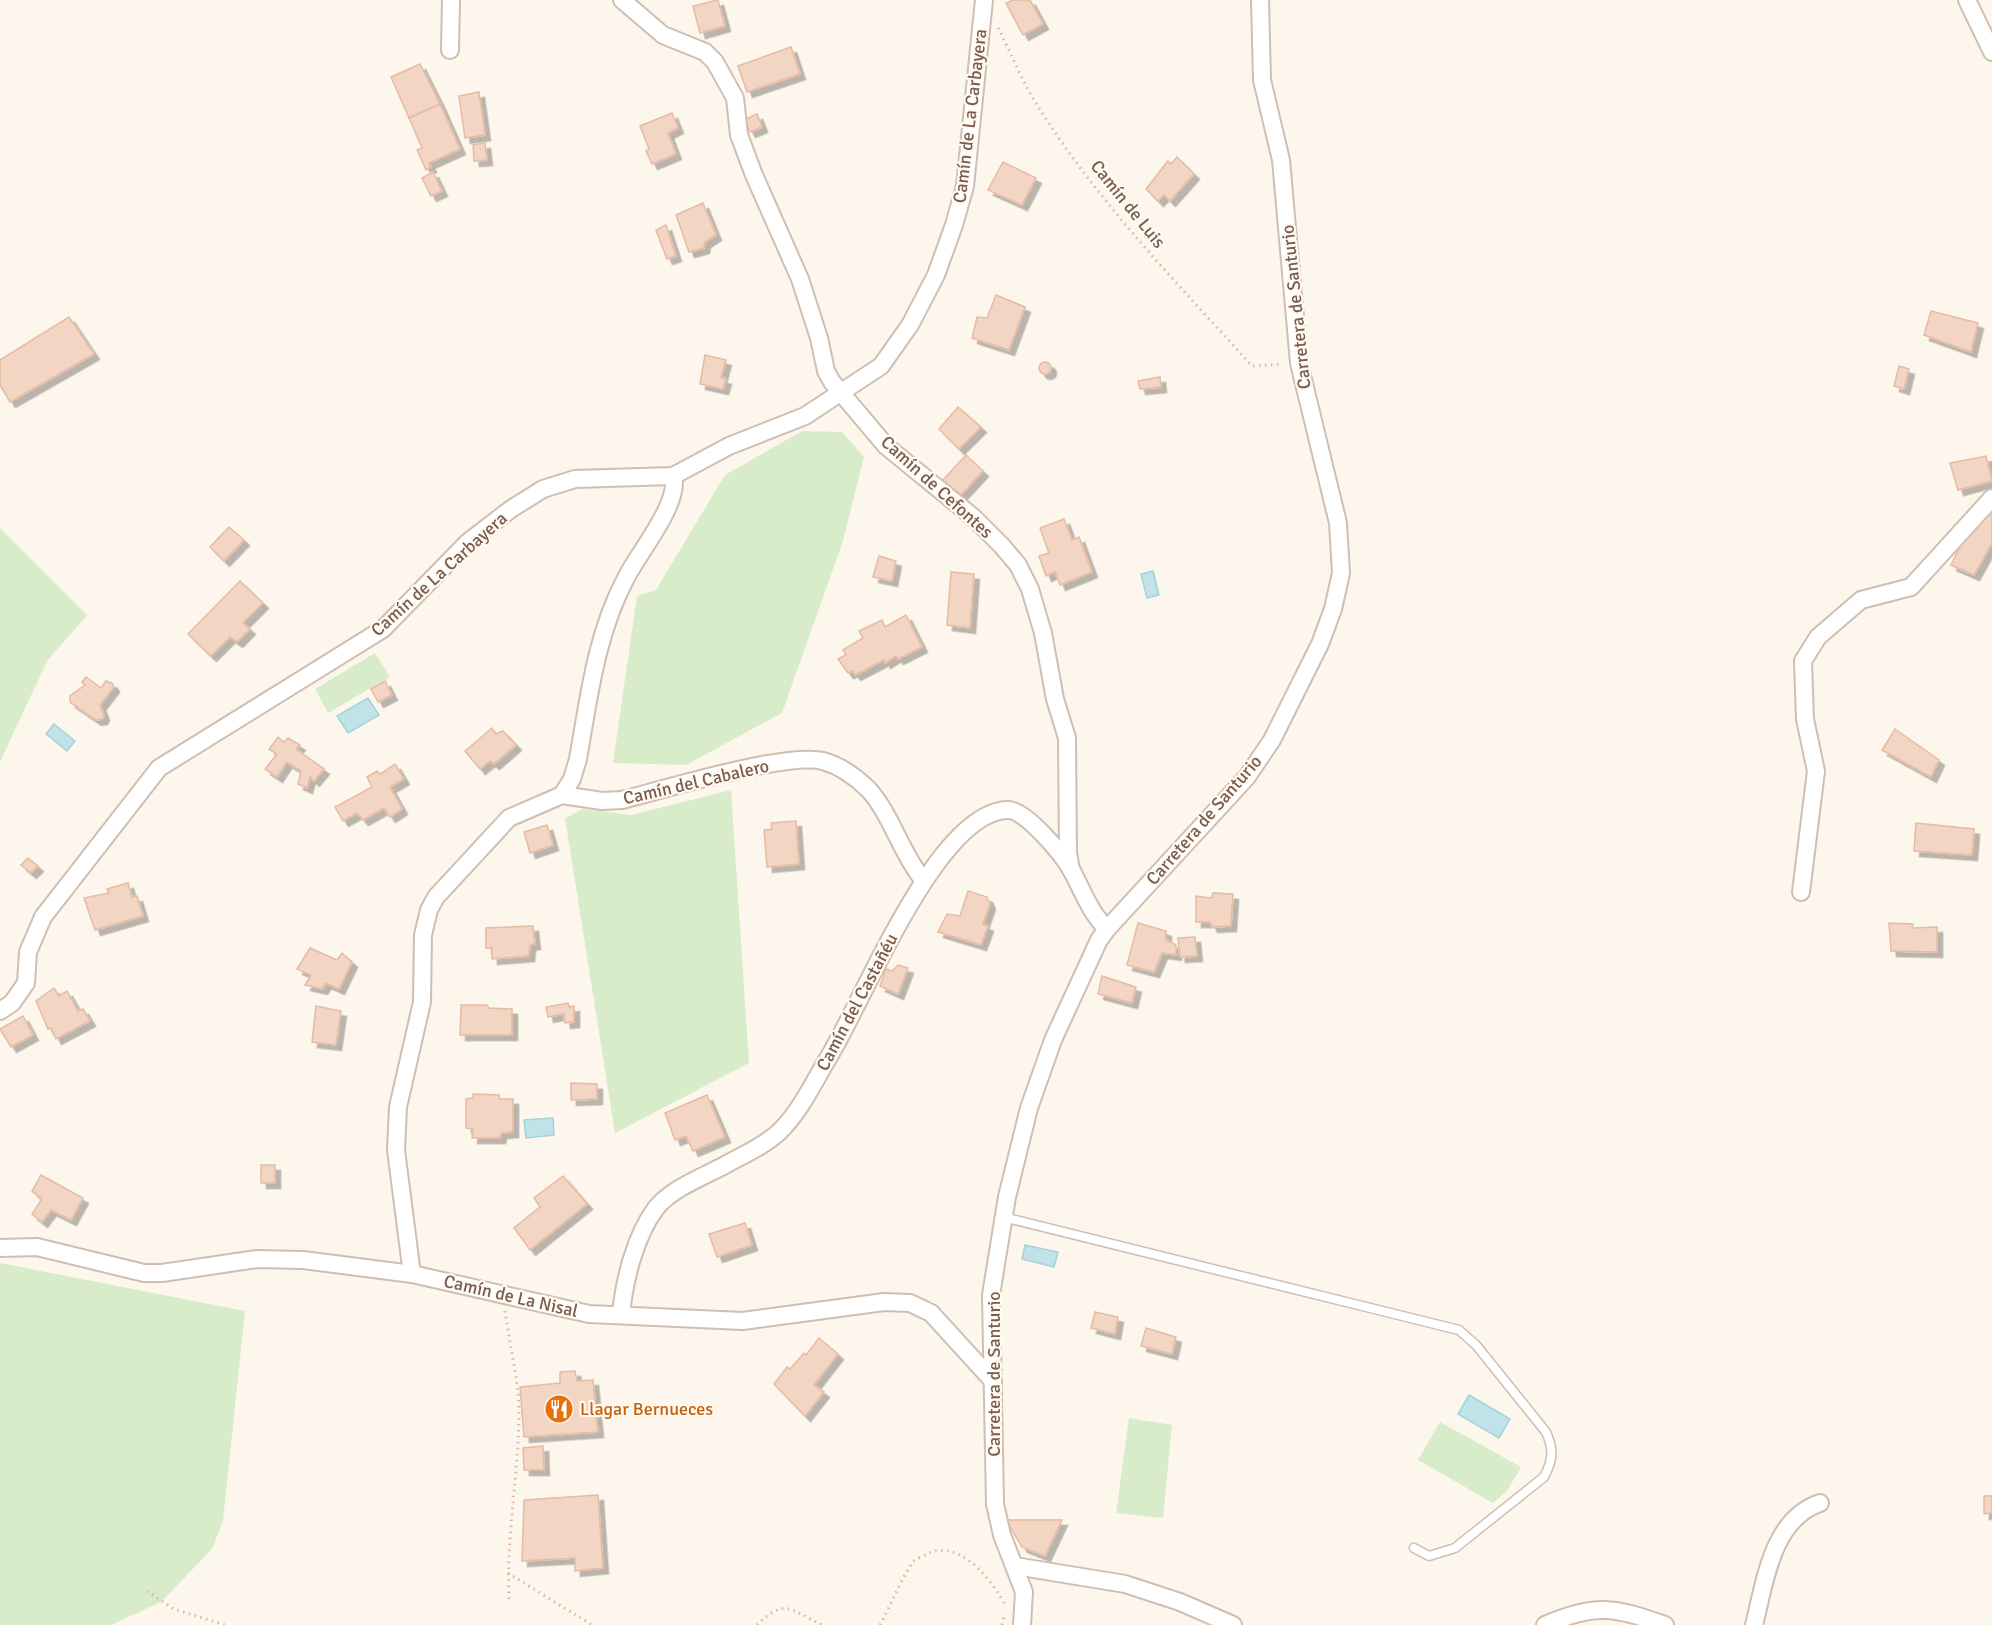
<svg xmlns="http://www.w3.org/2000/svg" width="1992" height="1625" font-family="Signika,sans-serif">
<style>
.green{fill:#d8ecc9}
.water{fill:#bfe3e8;stroke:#a5d3da;stroke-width:1.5}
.building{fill:#f3d5c3;stroke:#e6bba3;stroke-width:1.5;filter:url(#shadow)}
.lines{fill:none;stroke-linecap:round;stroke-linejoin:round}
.service-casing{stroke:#d1beb0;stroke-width:11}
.minor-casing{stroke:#d1beb0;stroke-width:20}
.path{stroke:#d9b8a5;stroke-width:3;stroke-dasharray:1.5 4.5;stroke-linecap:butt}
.service{stroke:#fff;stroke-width:8}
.minor{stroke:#fff;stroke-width:16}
.labels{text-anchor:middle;stroke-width:4.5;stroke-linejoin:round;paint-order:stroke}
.street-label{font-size:18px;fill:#7a5c4d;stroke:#fffaf3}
.food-label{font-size:18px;fill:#c56008;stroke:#fffaf3;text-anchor:start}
</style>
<defs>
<filter id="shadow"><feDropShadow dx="5.5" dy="5.5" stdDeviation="0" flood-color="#0004"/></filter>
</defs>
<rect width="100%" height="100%" fill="#fdf6ec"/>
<g class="green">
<path d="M 802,431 L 842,432 L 864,457 L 843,541 L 782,713 L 686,765 L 613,763 L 637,596 L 656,590 L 725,475 Z"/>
<path d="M 0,528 L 87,615 L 47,661 L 0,762 Z"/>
<path d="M 375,653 L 390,677 L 328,713 L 315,689 Z"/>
<path d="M 731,790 L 749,1063 L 615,1133 L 565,818 L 583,809 L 631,815 Z"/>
<path d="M 0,1263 L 245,1311 L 223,1521 L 212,1549 L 161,1602 L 111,1625 L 0,1625 Z"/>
<path d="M 1129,1418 L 1172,1425 L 1163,1518 L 1116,1513 Z"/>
<path d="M 1440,1422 L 1521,1467 L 1507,1491 L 1493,1503 L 1418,1460 Z"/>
</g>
<g class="water">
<path d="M 1153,571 L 1159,595 L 1147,598 L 1141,574 Z"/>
<path d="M 368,698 L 379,715 L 348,733 L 337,716 Z"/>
<path d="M 54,724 L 75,741 L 67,751 L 46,734 Z"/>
<path d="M 553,1118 L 554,1135 L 526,1138 L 524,1120 Z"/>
<path d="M 1025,1245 L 1058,1252 L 1054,1267 L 1022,1259 Z"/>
<path d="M 1469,1395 L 1510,1419 L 1499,1438 L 1458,1414 Z"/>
</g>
<g class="building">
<path d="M 718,0 L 725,26 L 700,33 L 693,6 Z"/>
<path d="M 1013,0 L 1030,0 L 1043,24 L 1023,35 L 1006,3 Z"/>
<path d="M 791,47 L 800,74 L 747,92 L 738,66 Z"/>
<path d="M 420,64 L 440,104 L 409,118 L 391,77 Z"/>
<path d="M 479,92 L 485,135 L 465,138 L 459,96 Z"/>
<path d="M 440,104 L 460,149 L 429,163 L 431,167 L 426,170 L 417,150 L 422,148 L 409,118 Z"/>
<path d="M 672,113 L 678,128 L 668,133 L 676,154 L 652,164 L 646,151 L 649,149 L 640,126 Z"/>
<path d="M 757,114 L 762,127 L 750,132 L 744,120 Z"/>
<path d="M 485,143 L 487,160 L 474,161 L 473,145 Z"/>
<path d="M 1177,157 L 1194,174 L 1170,201 L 1164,195 L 1158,201 L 1146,189 L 1168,161 L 1171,164 Z"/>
<path d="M 1003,162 L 1036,178 L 1022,205 L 988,190 Z"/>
<path d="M 433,172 L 442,191 L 431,196 L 422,178 Z"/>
<path d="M 703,203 L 716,235 L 705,242 L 704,248 L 689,252 L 676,215 Z"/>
<path d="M 666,225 L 676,256 L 667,259 L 656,230 Z"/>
<path d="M 996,295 L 1025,307 L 1009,350 L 972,338 L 977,317 L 987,318 Z"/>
<path d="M 1931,311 L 1978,323 L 1971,352 L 1924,335 Z"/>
<path d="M 69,317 L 94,354 L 10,402 L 0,385 L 0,360 Z"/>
<path d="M 705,355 L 726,360 L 721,378 L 726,379 L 723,389 L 700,384 Z"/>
<circle cx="1045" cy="368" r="6"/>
<path d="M 1899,366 L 1909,369 L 1904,389 L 1894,386 Z"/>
<path d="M 1160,377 L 1161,387 L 1140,389 L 1138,381 Z"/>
<path d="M 958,407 L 981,427 L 959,449 L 939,429 Z"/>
<path d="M 966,455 L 983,471 L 961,495 L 942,481 Z"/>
<path d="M 1986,456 L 1992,481 L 1958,490 L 1950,463 Z"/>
<path d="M 1989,513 L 1992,515 L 1992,543 L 1974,575 L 1951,565 L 1963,540 Z"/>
<path d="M 1064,519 L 1072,540 L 1079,537 L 1092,572 L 1060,585 L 1055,572 L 1046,576 L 1039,556 L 1049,553 L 1040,528 Z"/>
<path d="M 229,527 L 244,540 L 224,561 L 210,547 Z"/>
<path d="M 879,556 L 896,561 L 892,581 L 873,577 Z"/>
<path d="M 951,572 L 974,574 L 970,628 L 947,625 Z"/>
<path d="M 240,581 L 263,603 L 243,623 L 250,629 L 237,642 L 230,637 L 211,656 L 188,634 Z"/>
<path d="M 906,615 L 922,647 L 898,659 L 896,656 L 885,663 L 884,660 L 855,675 L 853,671 L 848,673 L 838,659 L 846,655 L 843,650 L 863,638 L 859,631 L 882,620 L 885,627 Z"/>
<path d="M 86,677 L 101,688 L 106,681 L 112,683 L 114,687 L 100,705 L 104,715 L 102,719 L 96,720 L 70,702 L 70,696 L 85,685 L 82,682 Z"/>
<path d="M 385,681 L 392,695 L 378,702 L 371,689 Z"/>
<path d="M 492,728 L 496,734 L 503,731 L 516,745 L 494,764 L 490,761 L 480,769 L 465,751 Z"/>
<path d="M 1895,729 L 1939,760 L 1931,777 L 1882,750 Z"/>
<path d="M 278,737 L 284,742 L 288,738 L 300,745 L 296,749 L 324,769 L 314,781 L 310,777 L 307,788 L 298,784 L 301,771 L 287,762 L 277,777 L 265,769 L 277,754 L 269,749 Z"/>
<path d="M 395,764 L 404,779 L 390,787 L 402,809 L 390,817 L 384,808 L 363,820 L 357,813 L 343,821 L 335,807 L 372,787 L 367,777 L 377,771 L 380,774 Z"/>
<path d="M 796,821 L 799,864 L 767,867 L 764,830 L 772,829 L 771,823 Z"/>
<path d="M 1916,823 L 1974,829 L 1972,855 L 1914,851 Z"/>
<path d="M 547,825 L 553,845 L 530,853 L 524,832 Z"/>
<path d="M 28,858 L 38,866 L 31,873 L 21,865 Z"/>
<path d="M 128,883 L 132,897 L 137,896 L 143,916 L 95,930 L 84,898 L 109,893 L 107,889 Z"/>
<path d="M 968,891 L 987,897 L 990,904 L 983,924 L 988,926 L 981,945 L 938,932 L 947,914 L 960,916 Z"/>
<path d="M 1213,893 L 1233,894 L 1231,926 L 1212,927 L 1210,922 L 1196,922 L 1196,896 L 1211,898 Z"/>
<path d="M 1138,923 L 1166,931 L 1166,940 L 1176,945 L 1176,955 L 1162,953 L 1154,972 L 1127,965 Z"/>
<path d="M 1889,923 L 1913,924 L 1912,928 L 1937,927 L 1937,952 L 1891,951 Z"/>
<path d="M 533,926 L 535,944 L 530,945 L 529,956 L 492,959 L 492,948 L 486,948 L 486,928 Z"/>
<path d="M 1195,937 L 1197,956 L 1180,957 L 1178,938 Z"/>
<path d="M 310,948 L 337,960 L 342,953 L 352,962 L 339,989 L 326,983 L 322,989 L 305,985 L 311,975 L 297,969 Z"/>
<path d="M 898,965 L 908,968 L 898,994 L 880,986 L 886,969 L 892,971 Z"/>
<path d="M 1102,976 L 1136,987 L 1132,1003 L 1098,994 Z"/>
<path d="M 54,988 L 59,996 L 67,991 L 78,1011 L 83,1009 L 90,1021 L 56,1039 L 51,1028 L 48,1029 L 36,1001 Z"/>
<path d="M 568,1003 L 569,1007 L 574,1006 L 574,1022 L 565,1023 L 564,1014 L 548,1017 L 546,1007 Z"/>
<path d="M 461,1005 L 487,1005 L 489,1008 L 512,1009 L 512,1035 L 460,1035 Z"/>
<path d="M 316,1006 L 341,1011 L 336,1045 L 312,1042 Z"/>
<path d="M 23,1016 L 33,1035 L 11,1047 L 0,1029 Z"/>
<path d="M 571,1083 L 597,1084 L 597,1099 L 571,1100 Z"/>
<path d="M 473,1094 L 499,1095 L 500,1099 L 513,1099 L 513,1132 L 501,1133 L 500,1138 L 472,1138 L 473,1129 L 466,1128 L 466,1099 L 473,1098 Z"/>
<path d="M 707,1095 L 725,1137 L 693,1151 L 686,1136 L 675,1140 L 665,1113 Z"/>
<rect x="261" y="1165" width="14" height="18"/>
<path d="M 41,1175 L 83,1198 L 71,1220 L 51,1210 L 42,1222 L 32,1214 L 42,1199 L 32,1191 Z"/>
<path d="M 563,1176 L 587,1204 L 530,1250 L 514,1228 L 540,1207 L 534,1198 Z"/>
<path d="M 745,1223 L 752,1245 L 717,1257 L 709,1234 Z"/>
<path d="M 1095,1312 L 1118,1317 L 1115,1334 L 1091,1328 Z"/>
<path d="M 1146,1328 L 1176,1337 L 1172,1354 L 1141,1346 Z"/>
<path d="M 819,1338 L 838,1354 L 814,1385 L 824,1392 L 805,1416 L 774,1384 L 787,1367 L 790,1369 L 804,1353 L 806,1355 Z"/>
<path d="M 575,1371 L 577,1381 L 593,1380 L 598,1432 L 524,1437 L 520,1387 L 560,1383 L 560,1372 Z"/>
<path d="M 543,1446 L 544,1470 L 524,1470 L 523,1448 Z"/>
<path d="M 598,1495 L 603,1568 L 575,1571 L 575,1558 L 522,1561 L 524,1500 Z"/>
<path d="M 1984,1496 L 1992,1496 L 1992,1513 L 1984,1514 Z"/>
<path d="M 1006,1520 L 1062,1520 L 1045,1556 L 1022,1547 Z"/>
</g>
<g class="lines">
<g class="service-casing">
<path id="service" d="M 1003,1217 L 1459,1330 L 1476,1345 L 1546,1432 C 1554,1450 1553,1460 1544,1477 L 1455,1548 L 1429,1556 L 1414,1548"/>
</g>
<g class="minor-casing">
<g id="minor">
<path d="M 622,0 L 663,35 L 705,52 L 715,62 L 735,98 L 739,135 L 754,175 L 800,279 L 819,338 L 826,371 L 832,382 L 886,446 L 973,517 L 1002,546 L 1018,565 L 1030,589 L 1043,633 L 1055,699 L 1067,738 L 1068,853 L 1071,870"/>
<path d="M 1967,0 L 1992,52"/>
<path d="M 450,50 L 451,0"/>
<path d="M 562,795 L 572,779 L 578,759 C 589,697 596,634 626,578 C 638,553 681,503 673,476"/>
<path d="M 1801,892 L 1816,771 L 1805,719 L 1803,661 L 1818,637 L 1861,600 L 1911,587 L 1992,498"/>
<path d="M 0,1011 L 12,1003 L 26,983 L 28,952 L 43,917 L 159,768 L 383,629 L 468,542 L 511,509 L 543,489 L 575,479 L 673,476 L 729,446 L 805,416 L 881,366 L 910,325 L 936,275 L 954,225 L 965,186 L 984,0"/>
<path d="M 0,1248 L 37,1247 L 144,1273 L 162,1273 L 257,1259 L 303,1260 L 412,1274 L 589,1314 L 743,1321 L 884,1302 L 910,1303 L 931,1313 L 993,1381"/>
<path d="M 412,1274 L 396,1150 L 398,1107 L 422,1002 L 423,935 L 429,910 L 436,897 L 509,818 L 562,795 L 602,801 L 622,800 C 666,789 785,752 823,761 C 841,766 856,777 869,790 C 892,816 901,853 923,880"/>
<path d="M 621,1315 C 624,1281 635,1236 656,1208 C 672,1188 703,1177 725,1165 C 743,1155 764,1146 779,1132 C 799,1113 813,1084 827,1060 C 862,1005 936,811 1008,810 C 1026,810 1063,855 1072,871 C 1083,892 1090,912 1107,929"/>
<path d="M 1015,1566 L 1125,1584 L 1180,1602 L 1233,1625"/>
<path d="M 1022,1625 L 1024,1592 L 1002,1535 L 995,1504 L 991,1295 L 1007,1197 L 1029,1108 L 1053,1040 L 1099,940 L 1107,929 L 1247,777 L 1272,740 L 1320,644 L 1333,609 L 1341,573 L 1338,523 L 1299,363 L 1281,160 L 1262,80 L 1260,0"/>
<path d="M 1545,1625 C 1595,1603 1614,1607 1665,1625"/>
<path d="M 1754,1625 C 1765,1582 1772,1519 1820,1503"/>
</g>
</g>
<g class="path">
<path d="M 998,28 C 1011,53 1022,81 1037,105 C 1097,201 1177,283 1252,366 L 1282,364"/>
<path d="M 505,1311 C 509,1343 520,1385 519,1416 C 518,1478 506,1539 509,1601"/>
<path d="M 508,1573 L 592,1625"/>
<path d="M 147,1591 L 174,1609 L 225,1625"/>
<path d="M 757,1625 C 785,1597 791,1610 822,1625"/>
<path d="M 880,1625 C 891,1605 900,1581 913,1562 C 916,1559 921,1557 925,1555 C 958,1536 993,1580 1006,1607"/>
<path d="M 1002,1625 L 1004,1617"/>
</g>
<use href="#service" class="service"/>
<use href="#minor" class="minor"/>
</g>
<defs>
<g id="restaurant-disc" transform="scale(1.5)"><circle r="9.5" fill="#e8710a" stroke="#fffaf3"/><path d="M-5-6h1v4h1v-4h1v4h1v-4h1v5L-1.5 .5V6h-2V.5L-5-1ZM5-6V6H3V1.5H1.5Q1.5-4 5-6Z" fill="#fff"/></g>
</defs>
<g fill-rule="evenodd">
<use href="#restaurant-disc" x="559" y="1409"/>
</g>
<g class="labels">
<g class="street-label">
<text transform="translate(970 116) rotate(-83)" y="6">Camín de La Carbayera</text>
<text transform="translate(1128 204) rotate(51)" y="6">Camín de Luis</text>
<text transform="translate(1296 307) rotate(-96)" y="6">Carretera de Santurio</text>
<text transform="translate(937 487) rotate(42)" y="6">Camín de Cefontes</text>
<text transform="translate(439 574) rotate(-42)" y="6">Camín de La Carbayera</text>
<text transform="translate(696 782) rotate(-13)" y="6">Camín del Cabalero</text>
<text transform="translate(1204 820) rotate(-49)" y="6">Carretera de Santurio</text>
<text transform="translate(857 1002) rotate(-62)" y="6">Camín del Castañéu</text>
<text transform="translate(511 1296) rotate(13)" y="6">Camín de La Nisal</text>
<text transform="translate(994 1374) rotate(-90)" y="6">Carretera de Santurio</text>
</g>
<g class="food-label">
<text x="580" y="1415">Llagar Bernueces</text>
</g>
</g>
</svg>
